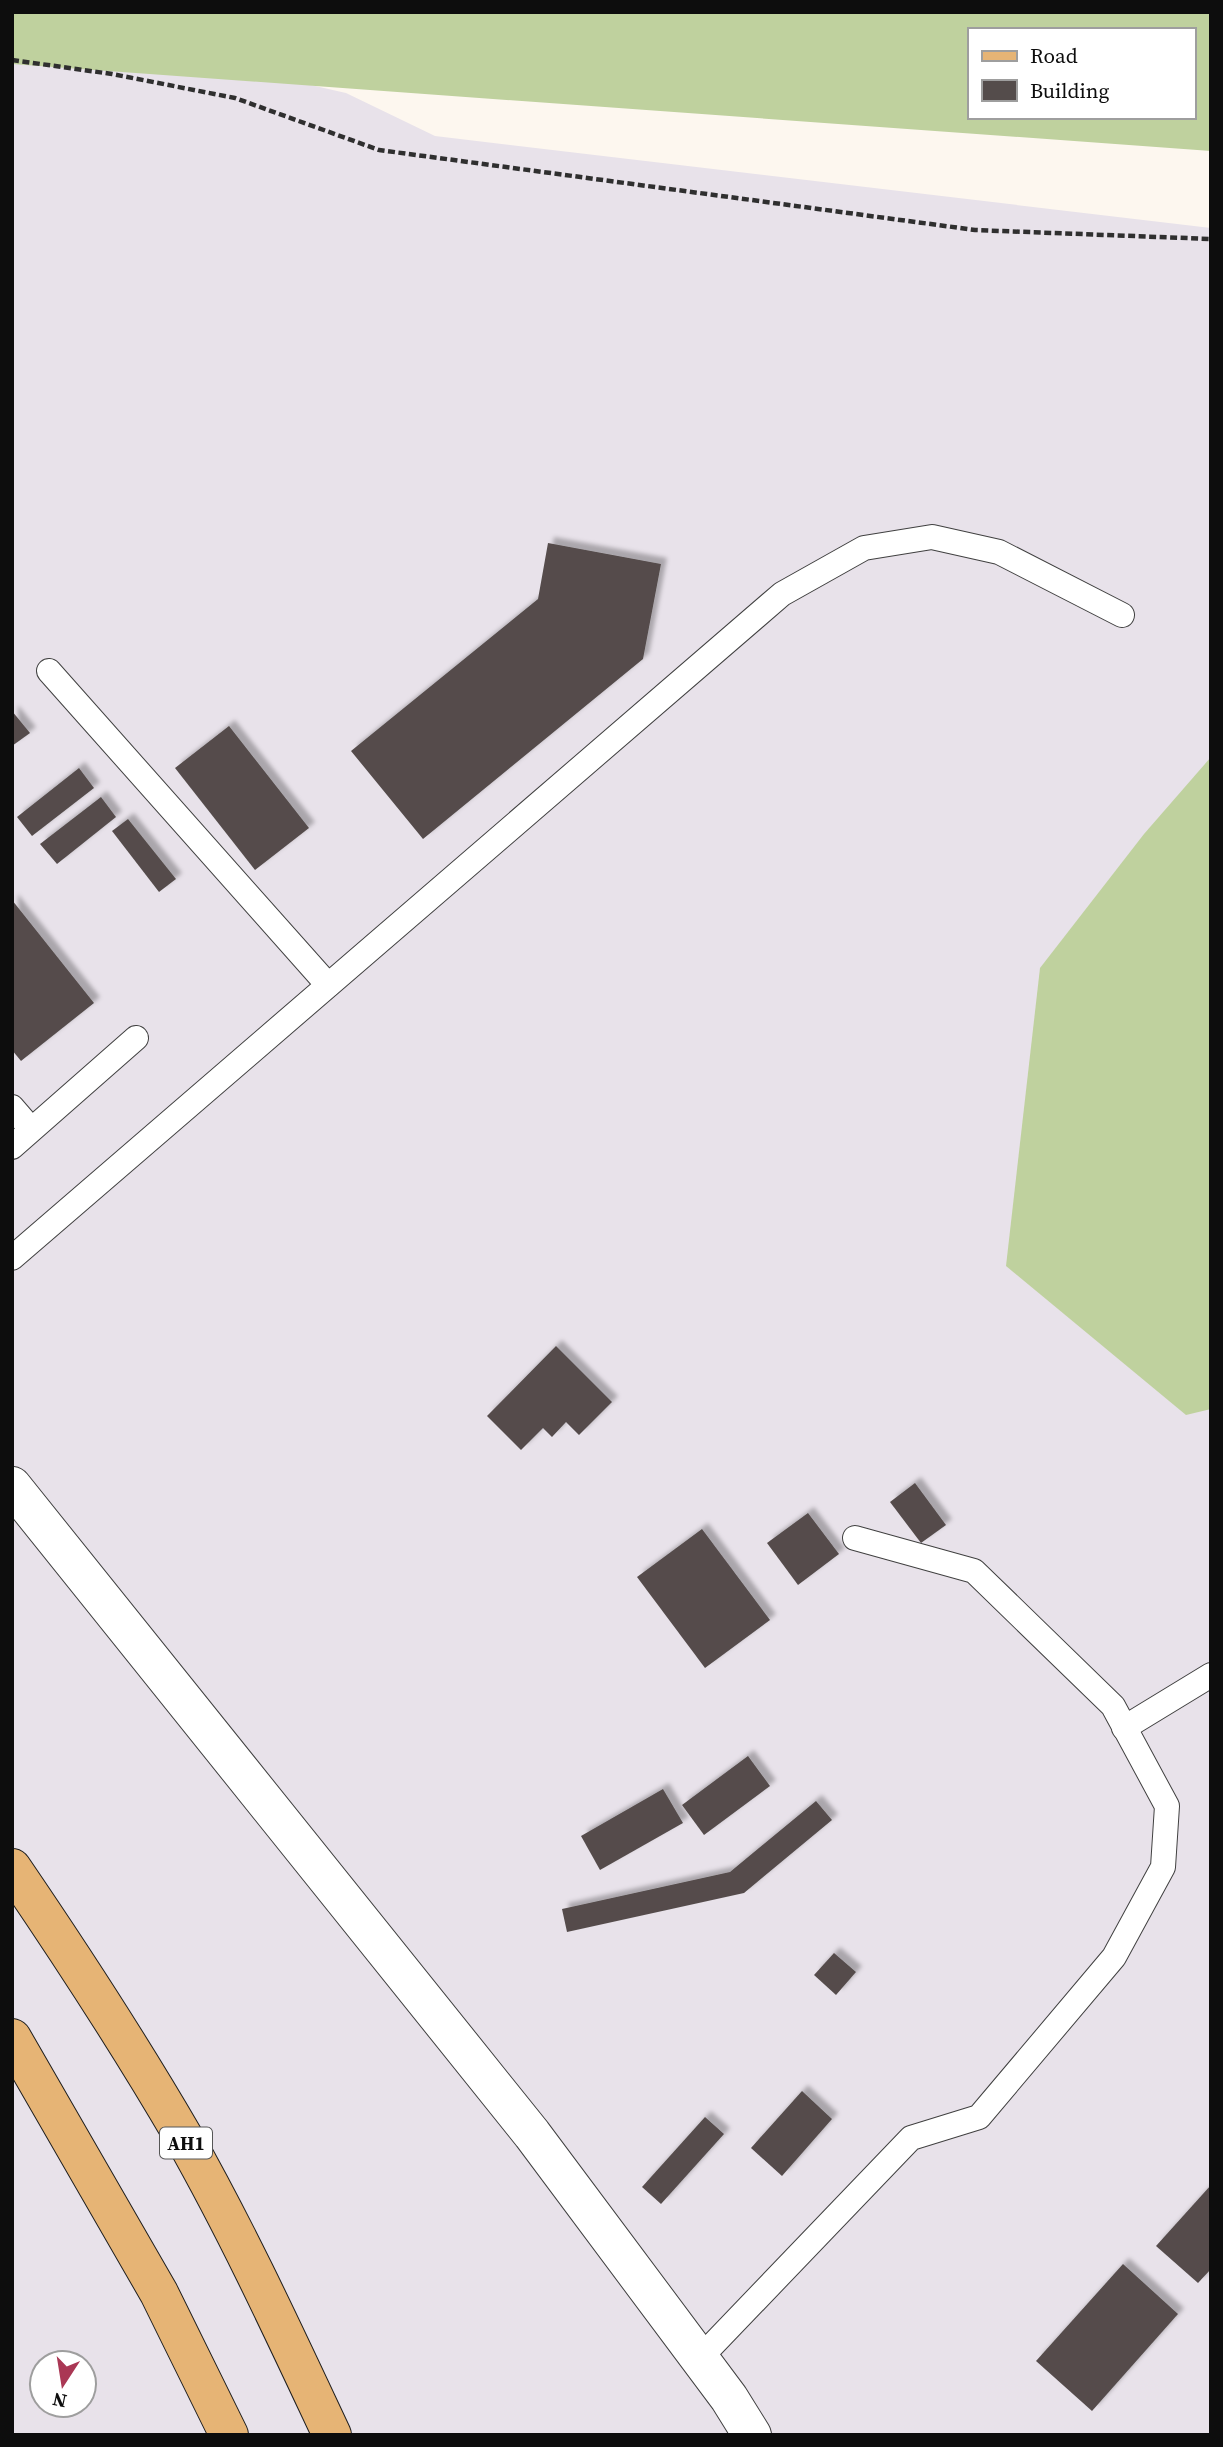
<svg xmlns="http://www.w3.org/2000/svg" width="1223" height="2447" font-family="'Source Serif 4',serif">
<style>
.industrial{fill:#e8e2ea;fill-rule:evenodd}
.forest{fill:#bfd19e;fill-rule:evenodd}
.building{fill:#544c4b;filter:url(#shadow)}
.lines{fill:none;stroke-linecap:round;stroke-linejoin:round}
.service-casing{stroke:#404040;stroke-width:26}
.minor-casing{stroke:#404040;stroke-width:40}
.primary-casing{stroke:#1e1e1e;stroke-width:40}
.path{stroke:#2f2f2f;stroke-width:4.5;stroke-dasharray:7 3.5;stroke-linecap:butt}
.service{stroke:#fff;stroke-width:24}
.minor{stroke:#fff;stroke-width:38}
.primary{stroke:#e6b475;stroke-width:38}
.labels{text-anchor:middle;stroke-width:7;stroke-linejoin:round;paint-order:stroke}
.shield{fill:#fff;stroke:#565656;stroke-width:2}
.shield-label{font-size:19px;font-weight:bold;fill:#0d0d0d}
</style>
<defs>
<filter id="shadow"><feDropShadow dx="6" dy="-6" stdDeviation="2" flood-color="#0004"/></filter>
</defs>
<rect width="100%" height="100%" fill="#fdf7ef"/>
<path class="industrial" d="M 12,62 L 293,81 L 346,93 L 435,136 L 1211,228 L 1211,2435 L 12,2435 ZM 42,2363 L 84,2363 L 84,2405 L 42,2405 Z"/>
<g class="forest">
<path d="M 12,12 L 1211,12 L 1211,151 L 12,64 ZM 969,30 L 1193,30 L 1193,117 L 969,117 Z"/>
<path d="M 1211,757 L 1211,1409 L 1186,1415 L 1006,1266 L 1040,968 L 1144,834 Z"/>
</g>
<g class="building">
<path d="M 548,543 L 661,564 L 643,659 L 423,839 L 351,751 L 538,599 Z"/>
<path d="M 12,711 L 30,733 L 12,746 Z"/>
<path d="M 229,726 L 309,828 L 255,870 L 175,768 Z"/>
<path d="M 79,768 L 94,788 L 32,836 L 17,817 Z"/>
<path d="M 101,797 L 116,817 L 57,864 L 40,844 Z"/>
<path d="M 128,819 L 176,879 L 159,892 L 112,831 Z"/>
<path d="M 12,900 L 94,1003 L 21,1061 L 12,1050 Z"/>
<path d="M 556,1346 L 612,1402 L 579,1435 L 566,1422 L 552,1437 L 543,1428 L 521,1450 L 487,1416 Z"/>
<path d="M 915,1483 L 946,1525 L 921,1543 L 890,1502 Z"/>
<path d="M 808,1513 L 839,1554 L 798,1585 L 767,1543 Z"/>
<path d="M 702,1529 L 770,1620 L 705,1668 L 637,1577 Z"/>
<path d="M 748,1756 L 770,1786 L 704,1835 L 682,1805 Z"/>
<path d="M 663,1789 L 683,1823 L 600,1870 L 581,1836 Z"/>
<path d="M 816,1801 L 832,1820 L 744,1893 L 567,1932 L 562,1909 L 730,1872 Z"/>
<path d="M 834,1953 L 856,1972 L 836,1995 L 814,1975 Z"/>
<path d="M 802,2091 L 832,2119 L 782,2176 L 751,2148 Z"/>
<path d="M 705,2117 L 724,2134 L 661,2204 L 642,2187 Z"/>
<path d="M 1211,2185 L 1211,2269 L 1198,2283 L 1156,2246 Z"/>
<path d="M 1123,2264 L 1178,2314 L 1092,2411 L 1036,2361 Z"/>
</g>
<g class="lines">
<g class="service-casing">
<g id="service">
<path d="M 49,671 L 328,985"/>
<path d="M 12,1107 L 31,1129"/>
<path d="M 12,1147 L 136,1038"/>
<path d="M 12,1258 L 782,594 L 864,548 L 932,537 L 999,552 L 1122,615"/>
<path d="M 1124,1728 L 1211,1675"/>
<path d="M 700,2358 L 911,2138 L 979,2117 L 1114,1957 L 1163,1867 L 1167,1806 L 1113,1706 L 974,1571 L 855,1538"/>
</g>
</g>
<g class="minor-casing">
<path id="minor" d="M 12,1486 L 532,2134 L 729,2398 L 752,2435"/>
</g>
<g class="primary-casing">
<g id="primary">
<path d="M 12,1868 C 72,1956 130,2045 183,2136 C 238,2233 285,2335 332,2435"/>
<path d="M 12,2038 L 159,2293 L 229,2435"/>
</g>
</g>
<path class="path" d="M 12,60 L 112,74 L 235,98 L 379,150 L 975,230 L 1211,239"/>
<use href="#service" class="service"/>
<use href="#minor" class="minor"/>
<use href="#primary" class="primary"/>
</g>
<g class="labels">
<rect class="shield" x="160" y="2127.5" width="52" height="31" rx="5"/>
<g class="shield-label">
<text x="186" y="2150">AH1</text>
</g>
</g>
<rect width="1223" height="2447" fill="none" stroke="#0d0d0d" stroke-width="28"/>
<rect x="968" y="28" width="228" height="91" fill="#ffffff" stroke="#9e9e9e" stroke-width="2"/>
<rect x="982" y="51" width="35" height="10" fill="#e6b475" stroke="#9e9e9e" stroke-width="2"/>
<text x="1030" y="63" font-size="21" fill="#0d0d0d">Road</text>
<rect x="982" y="80" width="35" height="21" fill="#544c4b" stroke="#9e9e9e" stroke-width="2"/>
<text x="1030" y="98" font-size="21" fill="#0d0d0d">Building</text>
<g transform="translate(63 2384) rotate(192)"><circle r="33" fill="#ffffff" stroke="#9e9e9e" stroke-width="2"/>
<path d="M0-5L12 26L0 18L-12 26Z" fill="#aa3754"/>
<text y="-10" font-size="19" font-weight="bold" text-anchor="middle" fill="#0d0d0d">N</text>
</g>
</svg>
